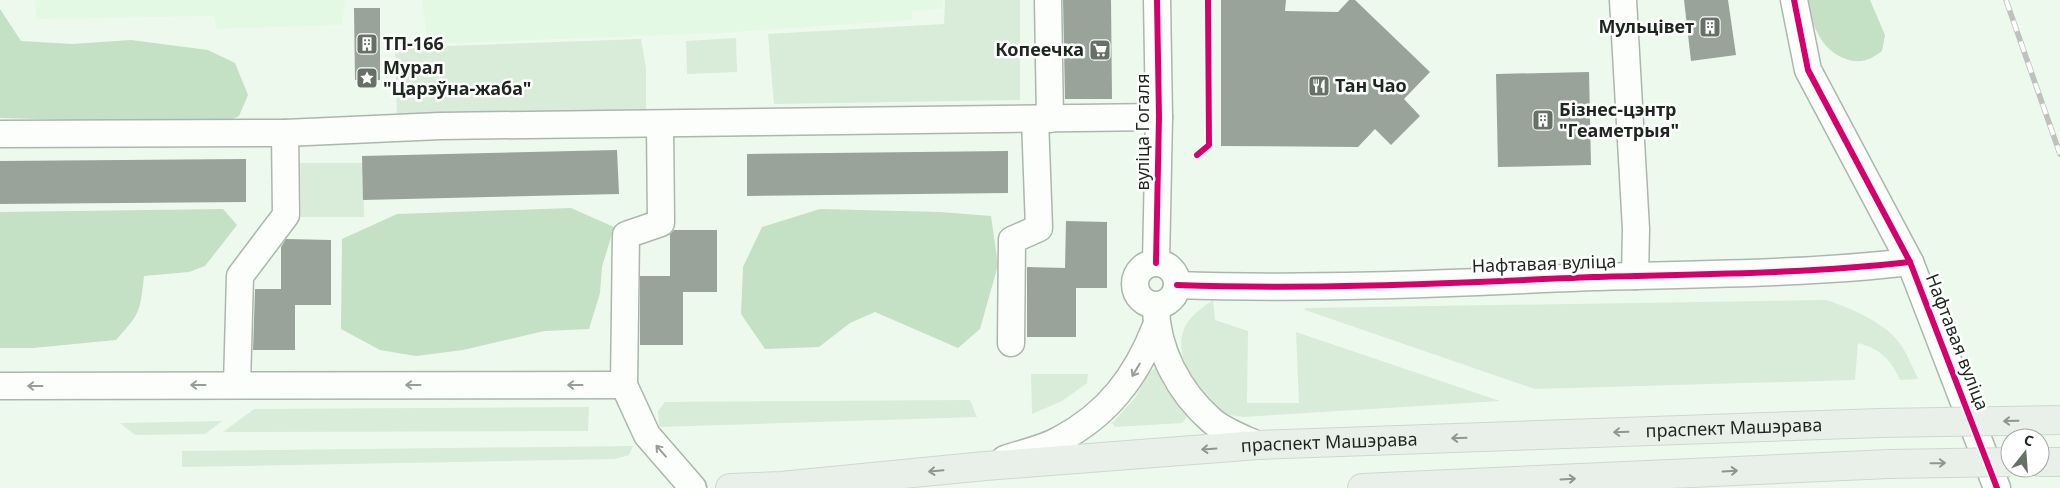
<svg xmlns="http://www.w3.org/2000/svg" width="2060" height="488" font-family="'Noto Sans',sans-serif">
<style>
.built{fill:#e3f9e4}
.green{fill:#d8ecd9}
.forest{fill:#c4e0c5}
.building{fill:#99a399}
.lines{fill:none;stroke-linecap:round;stroke-linejoin:round}
.minor-casing{stroke:#acb6ad;stroke-width:29}
.major-casing{stroke:#d0d6d0;stroke-width:30}
.minor{stroke:#fcfefc;stroke-width:26}
.major{stroke:#e9f0ea;stroke-width:28}
.rail-casing{stroke:#bec1be;stroke-width:5.5}
.rail{stroke:#fff;stroke-width:4;stroke-dasharray:11;stroke-linecap:butt}
.major-bridge-casing{stroke:#d0d6d0;stroke-width:30;stroke-linecap:butt}
.major-bridge{stroke:#e9f0ea;stroke-width:28}
.cycleway-casing{stroke:#fff;stroke-width:9}
.cycleway{stroke:#d6006c;stroke-width:6}
.oneway{stroke:#989d99}
.oneway2{stroke:#8e968f}
.labels{text-anchor:middle;stroke-width:5;stroke-linejoin:round;paint-order:stroke}
.poi-label{font-size:18px;font-weight:bold;fill:#1e271f;stroke:#fff;text-anchor:start}
.street-label{font-size:18px;fill:#1e271f;stroke:#fff}
</style>
<rect width="100%" height="100%" fill="#edf9ed"/>
<g class="built">
<path d="M 35,0 L 345,0 L 342,25 L 217,29 L 214,16 L 36,19 Z"/>
<path d="M 422,0 L 943,0 L 943,9 L 912,11 L 912,20 L 719,33 L 428,44 Z"/>
</g>
<g class="green">
<path d="M 945,0 L 1020,0 L 1020,100 L 774,104 L 768,34 L 944,24 Z"/>
<path d="M 736,38 L 737,72 L 687,74 L 686,41 Z"/>
<path d="M 641,39 L 646,68 L 646,111 L 397,117 L 395,48 Z"/>
<path d="M 300,163 L 363,163 L 364,217 L 301,217 Z"/>
<path d="M 1213,300 L 1215,320 L 1248,331 L 1247,403 L 1299,403 L 1296,332 L 1500,401 L 1243,417 C 1236,416 1227,415 1221,411 C 1197,396 1169,351 1187,323 C 1193,314 1204,306 1213,300 Z"/>
<path d="M 1826,300 C 1851,308 1889,324 1903,348 C 1909,358 1913,369 1918,379 L 1900,380 C 1891,359 1880,349 1858,343 L 1855,380 L 1535,389 L 1305,310 L 1305,308 Z"/>
<path d="M 1156,367 L 1166,389 L 1187,417 L 1182,423 L 1115,427 L 1112,423 L 1135,398 L 1149,373 Z"/>
<path d="M 1031,374 L 1088,374 L 1087,383 L 1062,401 L 1032,414 Z"/>
<path d="M 970,400 L 977,417 L 659,427 L 658,411 L 665,402 Z"/>
<path d="M 589,407 L 588,431 L 223,432 L 254,409 Z"/>
<path d="M 222,421 L 205,434 L 135,435 L 120,423 Z"/>
<path d="M 633,446 L 629,455 L 615,459 L 182,467 L 182,451 Z"/>
</g>
<g class="forest">
<path d="M 1806,0 L 1870,0 L 1885,35 L 1882,51 C 1870,60 1861,64 1846,59 C 1820,50 1813,25 1806,0 Z"/>
<path d="M 0,9 L 21,41 L 72,44 L 131,40 L 208,50 L 235,63 L 248,95 L 239,116 L 222,124 L 0,118 Z"/>
<path d="M 571,208 L 614,227 L 602,267 L 600,293 L 589,329 L 544,331 L 463,350 L 416,356 L 380,350 L 341,329 L 342,239 L 397,214 Z"/>
<path d="M 223,209 L 237,225 L 205,266 L 189,272 L 144,276 C 140,313 140,313 116,340 L 33,348 L 0,348 L 0,212 Z"/>
<path d="M 820,209 L 940,212 L 991,216 L 998,265 L 980,329 L 958,348 L 875,312 L 850,323 L 819,347 L 765,349 L 741,314 L 743,267 L 762,227 Z"/>
</g>
<g class="building">
<path d="M 1063,0 L 1111,0 L 1112,99 L 1065,99 Z"/>
<path d="M 1221,0 L 1286,0 L 1285,11 L 1338,12 L 1349,0 L 1355,0 L 1430,72 L 1404,99 L 1420,116 L 1391,145 L 1375,129 L 1358,147 L 1221,146 Z"/>
<path d="M 1684,0 L 1728,0 L 1736,55 L 1691,61 Z"/>
<path d="M 354,8 L 380,8 L 380,80 L 355,80 Z"/>
<path d="M 1589,72 L 1591,165 L 1498,167 L 1496,74 Z"/>
<path d="M 617,150 L 619,194 L 363,200 L 362,156 Z"/>
<path d="M 1008,151 L 1008,193 L 747,196 L 747,154 Z"/>
<path d="M 246,159 L 246,202 L 0,204 L 0,161 Z"/>
<path d="M 1066,221 L 1107,222 L 1107,288 L 1076,288 L 1076,337 L 1027,337 L 1027,267 L 1065,268 Z"/>
<path d="M 674,230 L 717,230 L 717,292 L 683,292 L 683,345 L 640,345 L 640,276 L 670,276 L 670,234 Z"/>
<path d="M 286,239 L 331,240 L 331,305 L 295,305 L 295,350 L 253,350 L 255,289 L 281,289 L 281,247 Z"/>
</g>
<g class="lines">
<g class="minor-casing">
<g id="minor">
<path d="M 1048,0 L 1050,119"/>
<path d="M 1623,0 L 1636,229 L 1635,276"/>
<path d="M 1794,0 L 1808,70 L 1910,262 L 1997,488"/>
<path d="M 660,124 L 661,223 L 626,235 L 624,385 L 647,435 L 693,488"/>
<path d="M 0,134 L 285,133 L 440,126 L 1159,117"/>
<path d="M 1156,263 L 1159,117 L 1157,0"/>
<circle cx="1156" cy="284" r="21"/>
<path d="M 1177,285 C 1316,290 1455,283 1593,277 C 1699,274 1805,274 1910,262"/>
<path d="M 1156,306 C 1156,349 1179,392 1211,420 C 1223,431 1243,438 1258,445"/>
<path d="M 1011,343 L 1012,240 L 1039,228 L 1035,119"/>
<path d="M 237,385 L 240,276 L 286,215 L 285,133"/>
<path d="M 0,386 L 624,385"/>
<path d="M 1005,459 C 1022,453 1043,449 1059,440 C 1108,414 1136,377 1156,326"/>
</g>
</g>
<g class="major-casing">
<g id="major">
<path d="M 2040,462 L 2060,462"/>
<path id="s1" d="M 730,488 L 781,486 L 985,466 L 1258,445 L 1880,423"/>
<path d="M 1362,488 L 1889,464"/>
</g>
</g>
<use href="#minor" class="minor"/>
<use href="#major" class="major"/>
<g class="rail-casing">
<path id="rail" d="M 2006,0 L 2060,154"/>
</g>
<use href="#rail" class="rail"/>
<g class="major-bridge-casing">
<g id="major-bridge">
<path d="M 1880,423 L 2060,420"/>
<path d="M 1889,464 L 2010,462"/>
</g>
</g>
<use href="#major-bridge" class="major-bridge"/>
<g class="cycleway-casing">
<g id="cycleway">
<path d="M 1794,0 L 1808,70 L 1910,262 L 1997,488"/>
<path d="M 1197,155 L 1209,145 L 1208,0"/>
<path d="M 1156,263 L 1159,117 L 1157,0"/>
<path d="M 1177,285 C 1316,290 1455,283 1593,277 C 1699,274 1805,274 1910,262"/>
</g>
</g>
<use href="#cycleway" class="cycleway"/>
</g>
<defs><path id="oneway-shaft" d="M-6 0H5M1.5-3L5.5 0L1.5 3" fill="none" stroke-width="1.6" stroke-linecap="round" stroke-linejoin="round" transform="scale(1.25)"/></defs>
<g class="oneway">
<use href="#oneway-shaft" transform="translate(1136 370) rotate(121)"/>
<use href="#oneway-shaft" transform="translate(198 385) rotate(180)"/>
<use href="#oneway-shaft" transform="translate(413 385) rotate(180)"/>
<use href="#oneway-shaft" transform="translate(575 385) rotate(180)"/>
<use href="#oneway-shaft" transform="translate(35 386) rotate(180)"/>
<use href="#oneway-shaft" transform="translate(661 451) rotate(-131)"/>
</g>
<g class="oneway2">
<use href="#oneway-shaft" transform="translate(2011 421) rotate(179)"/>
<use href="#oneway-shaft" transform="translate(1621 432) rotate(178)"/>
<use href="#oneway-shaft" transform="translate(1459 438) rotate(178)"/>
<use href="#oneway-shaft" transform="translate(1209 449) rotate(176)"/>
<use href="#oneway-shaft" transform="translate(1938 463) rotate(-1)"/>
<use href="#oneway-shaft" transform="translate(936 471) rotate(175)"/>
<use href="#oneway-shaft" transform="translate(1730 471) rotate(-3)"/>
<use href="#oneway-shaft" transform="translate(1568 479) rotate(-3)"/>
</g>
<defs>
<g id="building-square" transform="scale(1.125)"><rect x="-9" y="-9" width="18" height="18" rx="4" fill="#667067" stroke="#fff"/><path d="M-4-6H4V6H1V3H-1V6H-4ZM-2.5-4.3h1.7v1.8h-1.7ZM.8-4.3h1.7v1.8H.8ZM-2.5-1h1.7V.8h-1.7ZM.8-1h1.7V.8H.8Z" fill="#fff"/></g>
<g id="supermarket-square" transform="scale(1.125)"><rect x="-9" y="-9" width="18" height="18" rx="4" fill="#667067" stroke="#fff"/><path d="M-6-5.5h2.5l.6 2H6L4.5 2H-2.5L-4.4-4H-6ZM-1.5 3.2a1.3 1.3 0 1 0 .1 0ZM3 3.2a1.3 1.3 0 1 0 .1 0Z" fill="#fff"/></g>
<g id="sight-square" transform="scale(1.125)"><rect x="-9" y="-9" width="18" height="18" rx="4" fill="#667067" stroke="#fff"/><path d="M0-6L1.8-2.2L6-1.7L2.9 1.2L3.7 5.4L0 3.3L-3.7 5.4L-2.9 1.2L-6-1.7L-1.8-2.2Z" fill="#fff"/></g>
<g id="restaurant-square" transform="scale(1.125)"><rect x="-9" y="-9" width="18" height="18" rx="4" fill="#667067" stroke="#fff"/><path d="M-5-6h1v4h1v-4h1v4h1v-4h1v5L-1.5 .5V6h-2V.5L-5-1ZM5-6V6H3V1.5H1.5Q1.5-4 5-6Z" fill="#fff"/></g>
</defs>
<g fill-rule="evenodd">
<use href="#building-square" x="1710" y="27"/>
<use href="#building-square" x="367" y="44"/>
<use href="#supermarket-square" x="1100" y="50"/>
<use href="#sight-square" x="367" y="78"/>
<use href="#restaurant-square" x="1319" y="86"/>
<use href="#building-square" x="1543" y="120"/>
</g>
<g class="labels">
<g class="poi-label">
<text x="1694" y="33" text-anchor="end">Мульцівет</text>
<text x="383" y="50">ТП-166</text>
<text x="1084" y="56" text-anchor="end">Копеечка</text>
<text x="383" y="74">Мурал<tspan x="383" dy="21">"Царэўна-жаба"</tspan></text>
<text x="1335" y="92">Тан Чао</text>
<text x="1559" y="116">Бізнес-цэнтр<tspan x="1559" dy="21">"Геаметрыя"</tspan></text>
</g>
<g class="street-label">
<text transform="translate(1143 132) rotate(-90)" y="6">вуліца Гогаля</text>
<text transform="translate(1544 264) rotate(-2)" y="6">Нафтавая вуліца</text>
<text transform="translate(1957 342) rotate(69)" y="6">Нафтавая вуліца</text>
<text dy="6" stroke="none"><textPath href="#s1" startOffset="1006">праспект Машэрава</textPath></text>
<text dy="6" stroke="none"><textPath href="#s1" startOffset="601">праспект Машэрава</textPath></text>
</g>
</g>
<g transform="translate(2025 453) rotate(17)"><circle r="24" fill="#ffffff" stroke="#a5a9a5"/>
<path d="M0-4L9 19L0 12L-9 19Z" fill="#667067"/>
<text y="-8" font-size="14" font-weight="bold" text-anchor="middle" fill="#1e271f">С</text>
</g>
</svg>
